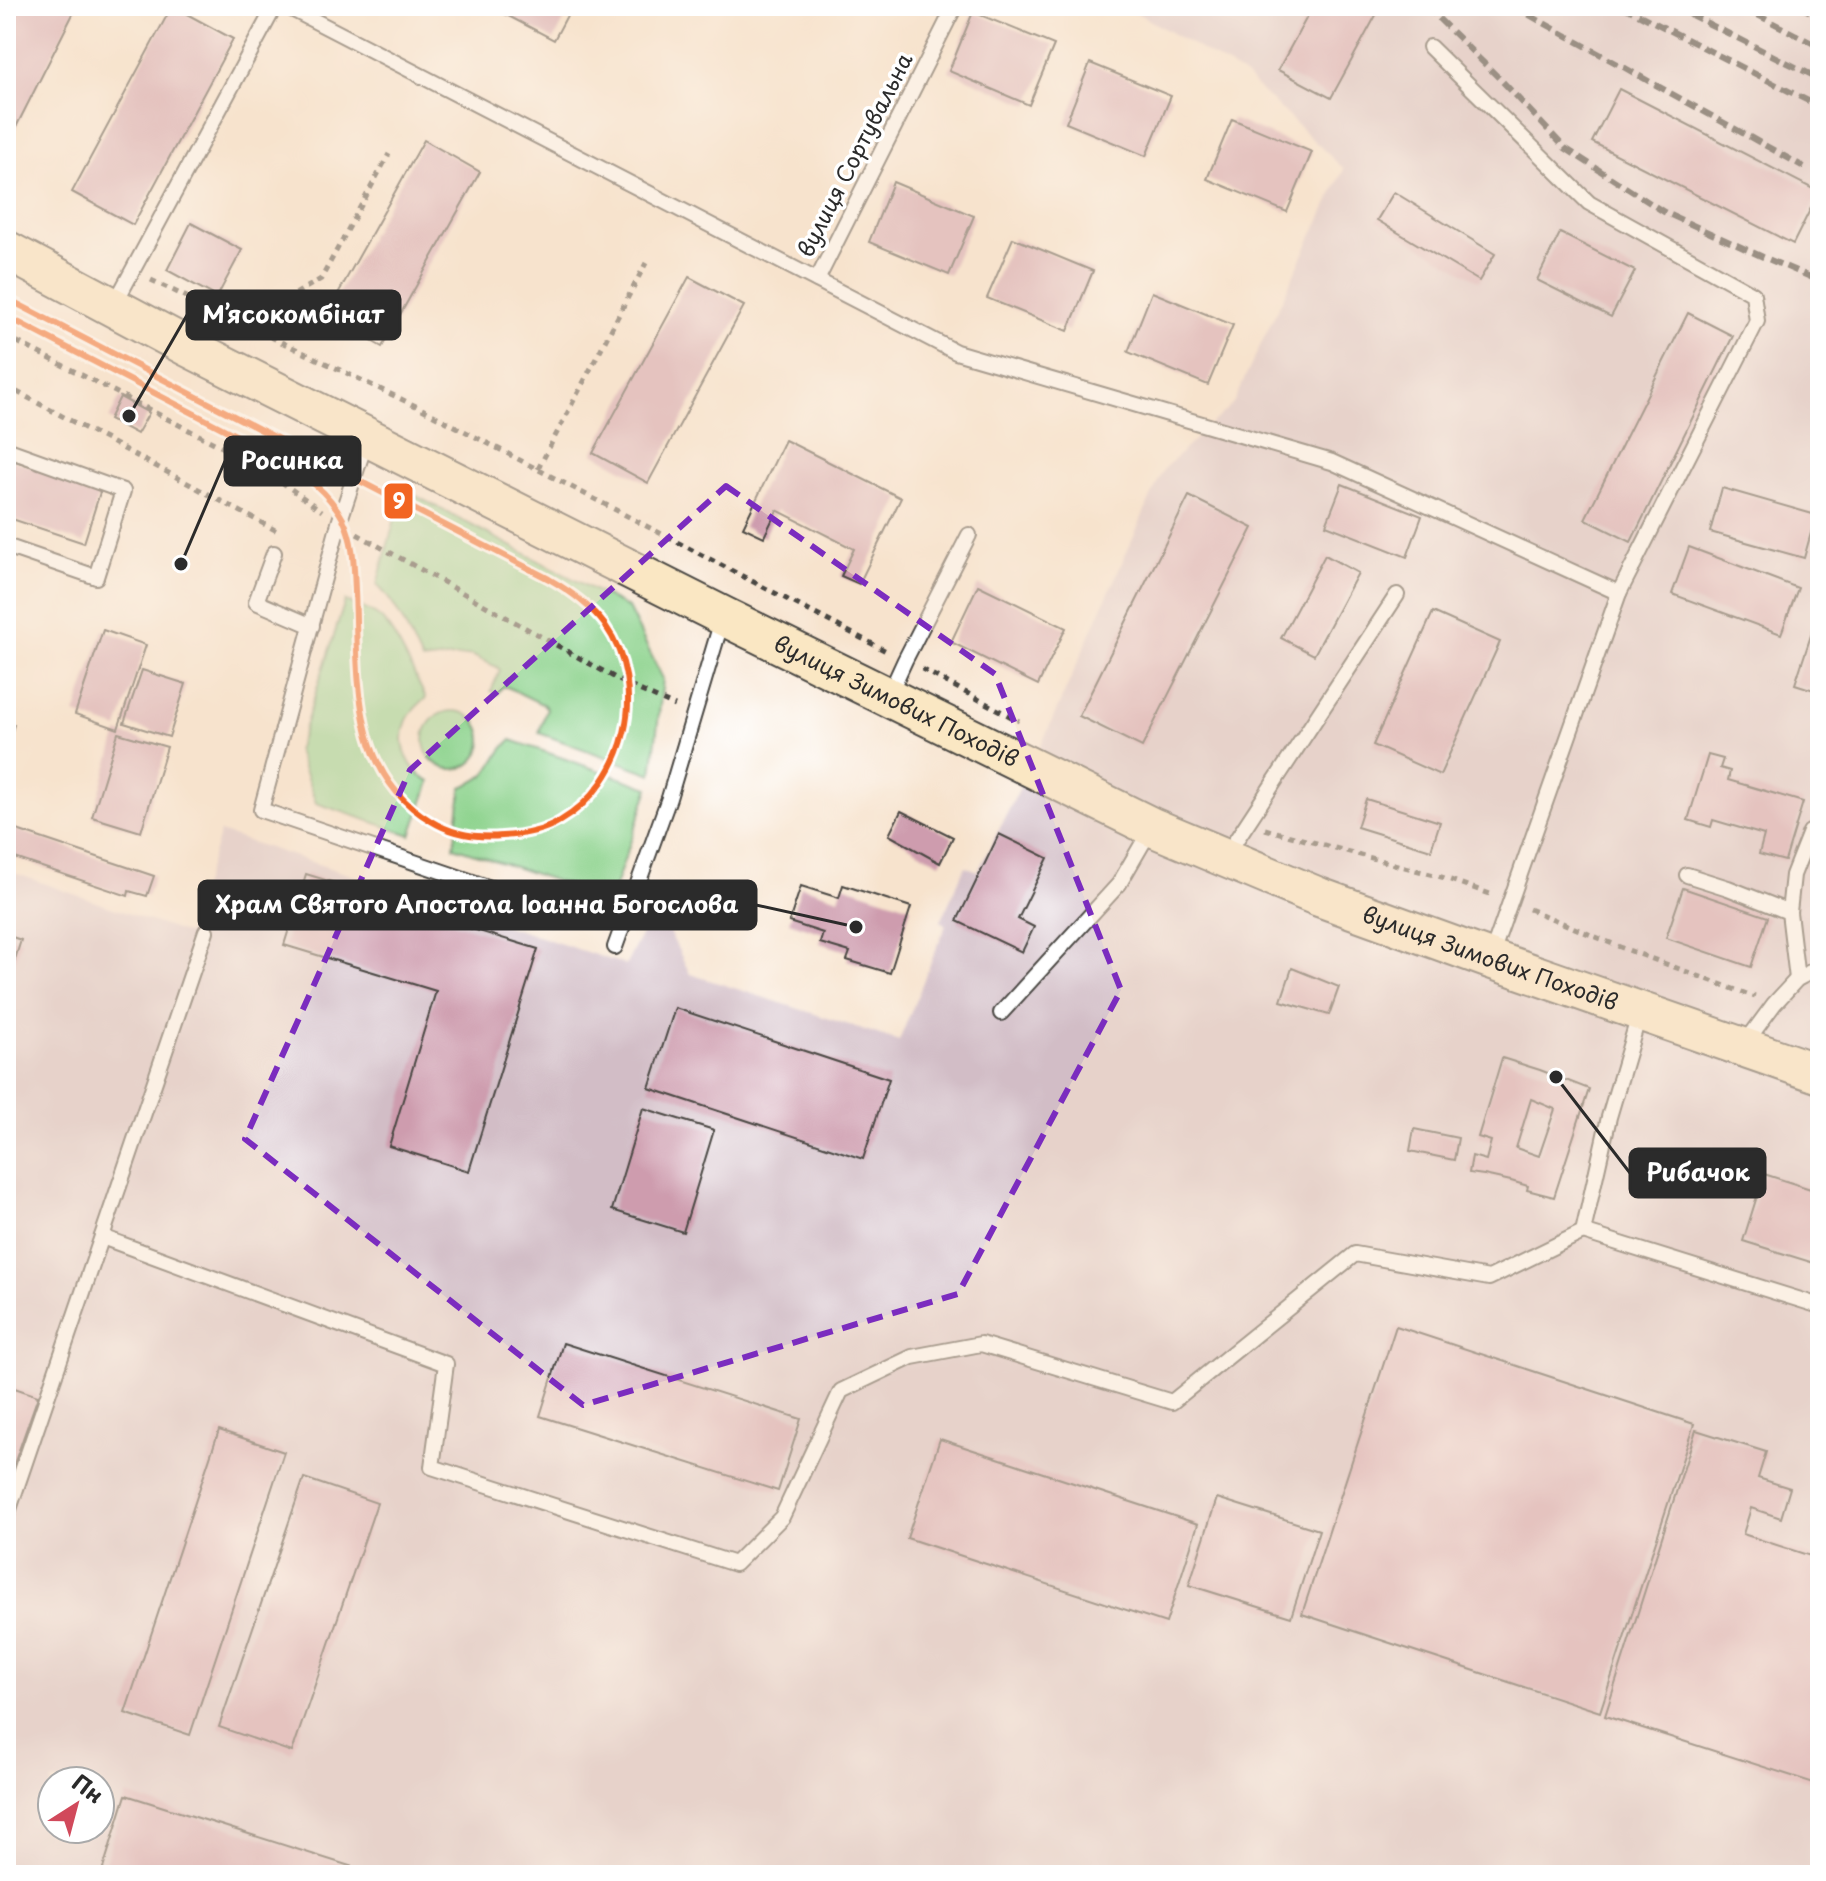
<svg xmlns="http://www.w3.org/2000/svg" width="1826" height="1881" font-family="'Playpen Sans',sans-serif">
<style>
.industrial{fill:#d2bdc6;fill-rule:evenodd}
.green{fill:#8dd38d;stroke:#5c7f5c;stroke-width:2}
.building{fill:#ce9cae;fill-rule:evenodd}
.lines{fill:none;stroke-linecap:round;stroke-linejoin:round}
.service-casing{stroke:#4a4743;stroke-width:18}
.secondary-casing{stroke:#4a4743;stroke-width:42}
.path{stroke:#4a4743;stroke-width:5;stroke-dasharray:6 6;stroke-linecap:butt}
.service{stroke:#fff;stroke-width:14}
.secondary{stroke:#fae7c3;stroke-width:38}
.rail{stroke:#2b2b2b;stroke-width:6;stroke-dasharray:12 6;stroke-linecap:butt}
.tram-1-casing{stroke:#fff;stroke-width:12}
.tram-1{stroke:#f26522;stroke-width:6}
.marked{fill:none;stroke:#7b2cbf;stroke-width:6;stroke-dasharray:16 10;stroke-linejoin:round}
.labels{text-anchor:middle;stroke-width:7;stroke-linejoin:round;paint-order:stroke}
.street-label{font-size:22px;fill:#2b2b2b;stroke:#fff}
.leader{fill:none;stroke:#2b2b2b;stroke-width:3}
.callout-dot{fill:#2b2b2b;stroke:#fff;stroke-width:3}
.callout{fill:#2b2b2b;stroke:#2b2b2b;stroke-width:3}
.callout-label{font-size:24px;text-anchor:middle;font-weight:bold;fill:#fff}
.line-badge{stroke:#fff;stroke-width:3}
.badge-label{font-size:22px;text-anchor:middle;font-weight:bold;fill:#fff}
</style>
<rect width="100%" height="100%" fill="#fff"/>
<filter id="ink" filterUnits="userSpaceOnUse"><feTurbulence type="fractalNoise" baseFrequency=".0125" numOctaves="2"/><feDisplacementMap in="SourceGraphic" scale="16" xChannelSelector="R" yChannelSelector="G"/><feConvolveMatrix kernelMatrix="1 2 1 2 8 2 1 2 1" color-interpolation-filters="sRGB"/></filter>
<filter id="wash" filterUnits="userSpaceOnUse"><feTurbulence type="fractalNoise" baseFrequency=".006" numOctaves="4" result="noise"/><feDisplacementMap in="SourceGraphic" scale="32" xChannelSelector="R" yChannelSelector="G"/><feGaussianBlur stdDeviation="1.8" result="paint"/><feColorMatrix in="noise" values="0 0 0 0 0 0 0 0 0 0 0 0 0 0 0 0 0 1.4 0 .05"/><feComposite in="paint" operator="in"/></filter>
<g filter="url(#wash)">
<rect width="100%" height="100%" fill="#f7e3cd"/>
<path class="industrial" d="M 1125,6 L 1820,6 L 1820,1875 L 6,1875 L 6,870 L 187,934 L 220,832 L 626,965 L 656,905 L 690,974 L 899,1041 L 946,925 L 941,921 L 965,866 L 978,871 L 1039,750 L 1163,470 L 1233,403 L 1344,169 L 1243,74 ZM 52,1781 L 100,1781 L 100,1829 L 52,1829 Z"/>
<g class="green">
<path d="M 403,489 L 628,608 L 663,679 L 652,774 L 539,733 L 547,708 L 544,705 L 507,687 L 502,687 L 497,694 L 491,691 L 500,670 L 497,667 L 471,655 L 422,661 C 409,635 398,605 377,585 Z"/>
<path d="M 345,601 C 356,606 369,609 379,617 C 394,628 416,679 426,698 C 418,705 409,713 406,723 C 397,745 410,772 430,782 L 411,835 L 316,803 L 297,751 Z"/>
<circle cx="453" cy="740" r="29"/>
<path d="M 511,740 L 649,788 L 613,892 L 601,896 L 454,847 L 462,787 C 497,774 489,761 511,740 Z"/>
</g>
<g id="blocks">
<g class="building">
<path d="M 6,6 L 77,6 L 8,143 L 6,141 Z"/>
<path d="M 172,6 L 233,39 L 133,225 L 72,192 Z"/>
<path d="M 502,6 L 572,6 L 554,40 L 499,11 Z"/>
<path d="M 1313,6 L 1381,6 L 1331,98 L 1278,70 Z"/>
<path d="M 973,12 L 1054,45 L 1029,105 L 949,71 Z"/>
<path d="M 1090,63 L 1171,96 L 1146,156 L 1066,123 Z"/>
<path d="M 1619,89 L 1819,192 L 1793,244 L 1592,142 Z"/>
<path d="M 1232,119 L 1312,152 L 1287,212 L 1207,179 Z"/>
<path d="M 424,140 L 480,172 L 382,347 L 326,315 Z"/>
<path d="M 893,182 L 974,216 L 949,275 L 869,242 Z"/>
<path d="M 1394,192 L 1495,254 L 1479,281 L 1377,220 Z"/>
<path d="M 191,223 L 242,250 L 217,297 L 167,270 Z"/>
<path d="M 1560,233 L 1635,271 L 1611,317 L 1537,280 Z"/>
<path d="M 1013,238 L 1093,271 L 1068,331 L 987,298 Z"/>
<path d="M 689,277 L 744,306 L 648,483 L 593,453 Z"/>
<path d="M 1152,292 L 1233,325 L 1208,385 L 1128,352 Z"/>
<path d="M 1688,313 L 1733,336 L 1631,542 L 1585,519 Z"/>
<path d="M 120,397 L 149,413 L 137,434 L 109,419 Z"/>
<path d="M 785,440 L 901,498 L 859,584 L 841,576 L 854,549 L 777,510 L 764,537 L 743,527 Z"/>
<path d="M 6,458 L 101,489 L 84,543 L 6,517 Z"/>
<path d="M 1342,484 L 1422,516 L 1407,557 L 1326,525 Z"/>
<path d="M 1722,488 L 1816,515 L 1804,558 L 1710,532 Z"/>
<path d="M 1189,496 L 1253,528 L 1142,747 L 1079,716 Z"/>
<path d="M 1689,547 L 1798,588 L 1781,634 L 1672,594 Z"/>
<path d="M 1325,555 L 1358,573 L 1314,655 L 1281,638 Z"/>
<path d="M 978,585 L 1066,628 L 1038,685 L 951,642 Z"/>
<path d="M 1819,611 L 1820,611 L 1820,692 L 1795,684 Z"/>
<path d="M 1433,612 L 1500,642 L 1440,775 L 1373,745 Z"/>
<path d="M 103,630 L 146,645 L 118,729 L 75,714 Z"/>
<path d="M 142,670 L 186,684 L 169,737 L 124,723 Z"/>
<path d="M 6,723 L 14,725 L 7,747 L 6,747 Z"/>
<path d="M 118,733 L 167,747 L 141,832 L 92,817 Z"/>
<path d="M 1708,755 L 1723,759 L 1720,768 L 1730,771 L 1728,780 L 1803,802 L 1785,861 L 1759,854 L 1764,835 L 1713,820 L 1711,827 L 1688,820 Z"/>
<path d="M 1366,799 L 1440,822 L 1431,850 L 1357,827 Z"/>
<path d="M 901,811 L 953,837 L 940,863 L 889,835 Z"/>
<path d="M 6,819 L 9,820 L 8,827 L 154,876 L 147,896 L 129,891 L 128,896 L 6,855 Z"/>
<path d="M 999,834 L 1048,858 L 1018,919 L 1034,927 L 1022,952 L 957,921 Z"/>
<path d="M 1819,850 L 1820,851 L 1820,884 L 1810,881 Z"/>
<path d="M 306,874 L 400,903 L 403,891 L 447,905 L 443,920 L 538,949 L 469,1171 L 389,1146 L 436,991 L 284,945 Z"/>
<path d="M 843,885 L 911,907 L 890,973 L 847,960 L 850,952 L 820,943 L 823,933 L 789,922 L 801,886 L 839,898 Z"/>
<path d="M 1683,888 L 1768,917 L 1751,967 L 1666,938 Z"/>
<path d="M 6,935 L 21,940 L 7,985 L 6,984 Z"/>
<path d="M 1292,968 L 1339,987 L 1329,1015 L 1281,1001 Z"/>
<path d="M 675,1008 L 889,1079 L 863,1159 L 649,1088 Z"/>
<path d="M 1502,1058 L 1540,1070 L 1589,1089 L 1554,1197 L 1527,1190 L 1528,1186 L 1511,1181 L 1484,1175 L 1469,1173 L 1472,1156 L 1486,1160 L 1491,1141 L 1478,1137 ZM 1531,1099 L 1555,1109 L 1539,1156 L 1516,1148 Z"/>
<path d="M 643,1108 L 714,1130 L 683,1232 L 612,1210 Z"/>
<path d="M 1414,1129 L 1458,1138 L 1454,1160 L 1410,1151 Z"/>
<path d="M 1764,1174 L 1820,1192 L 1820,1265 L 1743,1241 Z"/>
<path d="M 1396,1326 L 1694,1424 L 1600,1712 L 1302,1614 Z"/>
<path d="M 563,1343 L 801,1419 L 778,1491 L 540,1416 Z"/>
<path d="M 6,1385 L 38,1396 L 13,1467 L 6,1465 Z"/>
<path d="M 219,1430 L 284,1452 L 190,1735 L 125,1713 Z"/>
<path d="M 1696,1430 L 1766,1452 L 1758,1478 L 1790,1488 L 1781,1518 L 1751,1508 L 1743,1534 L 1820,1559 L 1820,1785 L 1605,1716 Z"/>
<path d="M 940,1439 L 1198,1524 L 1166,1623 L 907,1538 Z"/>
<path d="M 304,1478 L 377,1503 L 292,1752 L 219,1727 Z"/>
<path d="M 1217,1498 L 1319,1530 L 1291,1617 L 1189,1585 Z"/>
<path d="M 126,1795 L 375,1874 L 375,1875 L 101,1875 Z"/>
</g>
</g>
</g>
<g filter="url(#ink)">
<use href="#blocks" fill-opacity="0" stroke="#4a4743" stroke-width="2"/>
<g class="lines">
<g class="service-casing">
<g id="service">
<path d="M 286,6 L 956,352 L 1332,462 L 1619,593"/>
<path d="M 1430,47 L 1589,203 L 1753,294 L 1757,321 L 1619,593 L 1490,959"/>
<path d="M 817,280 L 955,6"/>
<path d="M 114,305 L 275,6"/>
<path d="M 367,438 L 339,523 L 261,810 L 576,917"/>
<path d="M 6,449 L 123,491 L 96,577 L 6,546"/>
<path d="M 274,553 L 256,602 L 312,626"/>
<path d="M 888,697 L 905,660 L 969,535"/>
<path d="M 1225,857 L 1397,595"/>
<path d="M 1687,875 L 1728,888 L 1789,912 L 1797,979"/>
<path d="M 1789,912 L 1793,875 L 1810,832"/>
<path d="M 615,947 L 669,798 L 723,617"/>
<path d="M 1001,1013 L 1119,884 L 1152,827"/>
<path d="M 1743,1046 L 1774,1004 L 1797,979 L 1820,967"/>
<path d="M 1583,1232 L 1820,1306"/>
<path d="M 102,1237 L 446,1364 L 432,1467 L 735,1564 L 782,1517 L 841,1391 L 912,1357 L 981,1344 L 1172,1402 L 1355,1254 L 1489,1278 L 1583,1232 L 1609,1117 L 1640,1012"/>
<path d="M 6,1518 L 206,931"/>
</g>
</g>
<g class="secondary-casing">
<g id="secondary">
<path id="s1" d="M 6,250 L 186,346 L 723,616 L 1152,827 L 1319,897 L 1490,959 L 1820,1074"/>
</g>
</g>
<g class="path">
<path d="M 151,280 L 422,409 L 888,652"/>
<path d="M 244,324 L 321,279 L 389,154"/>
<path d="M 6,336 L 259,466 L 322,511"/>
<path d="M 6,386 L 277,531"/>
<path d="M 538,469 L 646,263"/>
<path d="M 357,534 L 628,685 L 675,706"/>
<path d="M 922,669 L 1019,721"/>
<path d="M 1265,829 L 1445,878 L 1490,894"/>
<path d="M 1529,909 L 1620,947 L 1755,997"/>
</g>
<use href="#service" class="service"/>
<use href="#secondary" class="secondary"/>
<g class="rail">
<path d="M 1426,6 L 1502,81 L 1565,148 L 1664,212 L 1763,257 L 1820,281"/>
<path d="M 1513,6 L 1804,167"/>
<path d="M 1622,6 L 1820,107"/>
<path d="M 1673,6 L 1820,79"/>
<path d="M 1740,6 L 1820,47"/>
<path d="M 1799,6 L 1820,17"/>
</g>
<g class="tram-1-casing">
<path id="tram-1" d="M 6,298 L 549,579 C 570,591 590,605 605,625 C 650,689 626,782 560,821 C 542,832 522,835 502,836 C 478,838 452,834 431,821 C 349,773 359,673 355,591 C 354,567 354,541 343,519 C 329,492 303,474 278,457 L 6,316"/>
</g>
<use href="#tram-1" class="tram-1"/>
</g>
</g>
<path d="M0 0H1826V1881H0ZM 726,486 L 995,674 L 1121,990 L 958,1294 L 583,1405 L 245,1139 L 410,770 Z" fill="#f7e3cd" fill-opacity=".55" fill-rule="evenodd"/>
<path class="marked" d="M 726,486 L 995,674 L 1121,990 L 958,1294 L 583,1405 L 245,1139 L 410,770 Z"/>
<g class="labels">
<g class="street-label">
<text transform="translate(855 155) rotate(-63)" y="8">вулиця Сортувальна</text>
<text dy="8" stroke="none"><textPath href="#s1" startOffset="998">вулиця Зимових Походів</textPath></text>
<text dy="8" stroke="none"><textPath href="#s1" startOffset="1646">вулиця Зимових Походів</textPath></text>
</g>
</g>
<path class="leader" d="M129 416L187 315M181 564L225 461M856 927L756 905M1556 1077L1630 1173"/>
<g class="callout-dot">
<circle cx="129" cy="416" r="8"/>
<circle cx="181" cy="564" r="8"/>
<circle cx="856" cy="927" r="8"/>
<circle cx="1556" cy="1077" r="8"/>
</g>
<g class="callout">
<rect x="187" y="291" width="213" height="48" rx="8"/>
<rect x="225" y="437" width="135" height="48" rx="8"/>
<rect x="199" y="881" width="557" height="48" rx="8"/>
<rect x="1630" y="1149" width="135" height="48" rx="8"/>
</g>
<g class="callout-label">
<text x="293" y="323">М’ясокомбінат</text>
<text x="292" y="469">Росинка</text>
<text x="477" y="913">Храм Святого Апостола Іоанна Богослова</text>
<text x="1698" y="1181">Рибачок</text>
</g>
<rect class="line-badge" x="383" y="482" width="31" height="38" rx="8" fill="#f26522"/>
<g class="badge-label">
<text x="399" y="509">9</text>
</g>
<rect width="1826" height="1881" fill="none" stroke="#fff" stroke-width="32"/>
<g transform="translate(76 1805) rotate(36)"><circle r="38" fill="#ffffff" stroke="#aaaaaa" stroke-width="2"/>
<path d="M0-6L14 30L0 20L-14 30Z" fill="#d1495b"/>
<text y="-12" font-size="22" font-weight="bold" text-anchor="middle" fill="#2b2b2b">Пн</text>
</g>
</svg>
